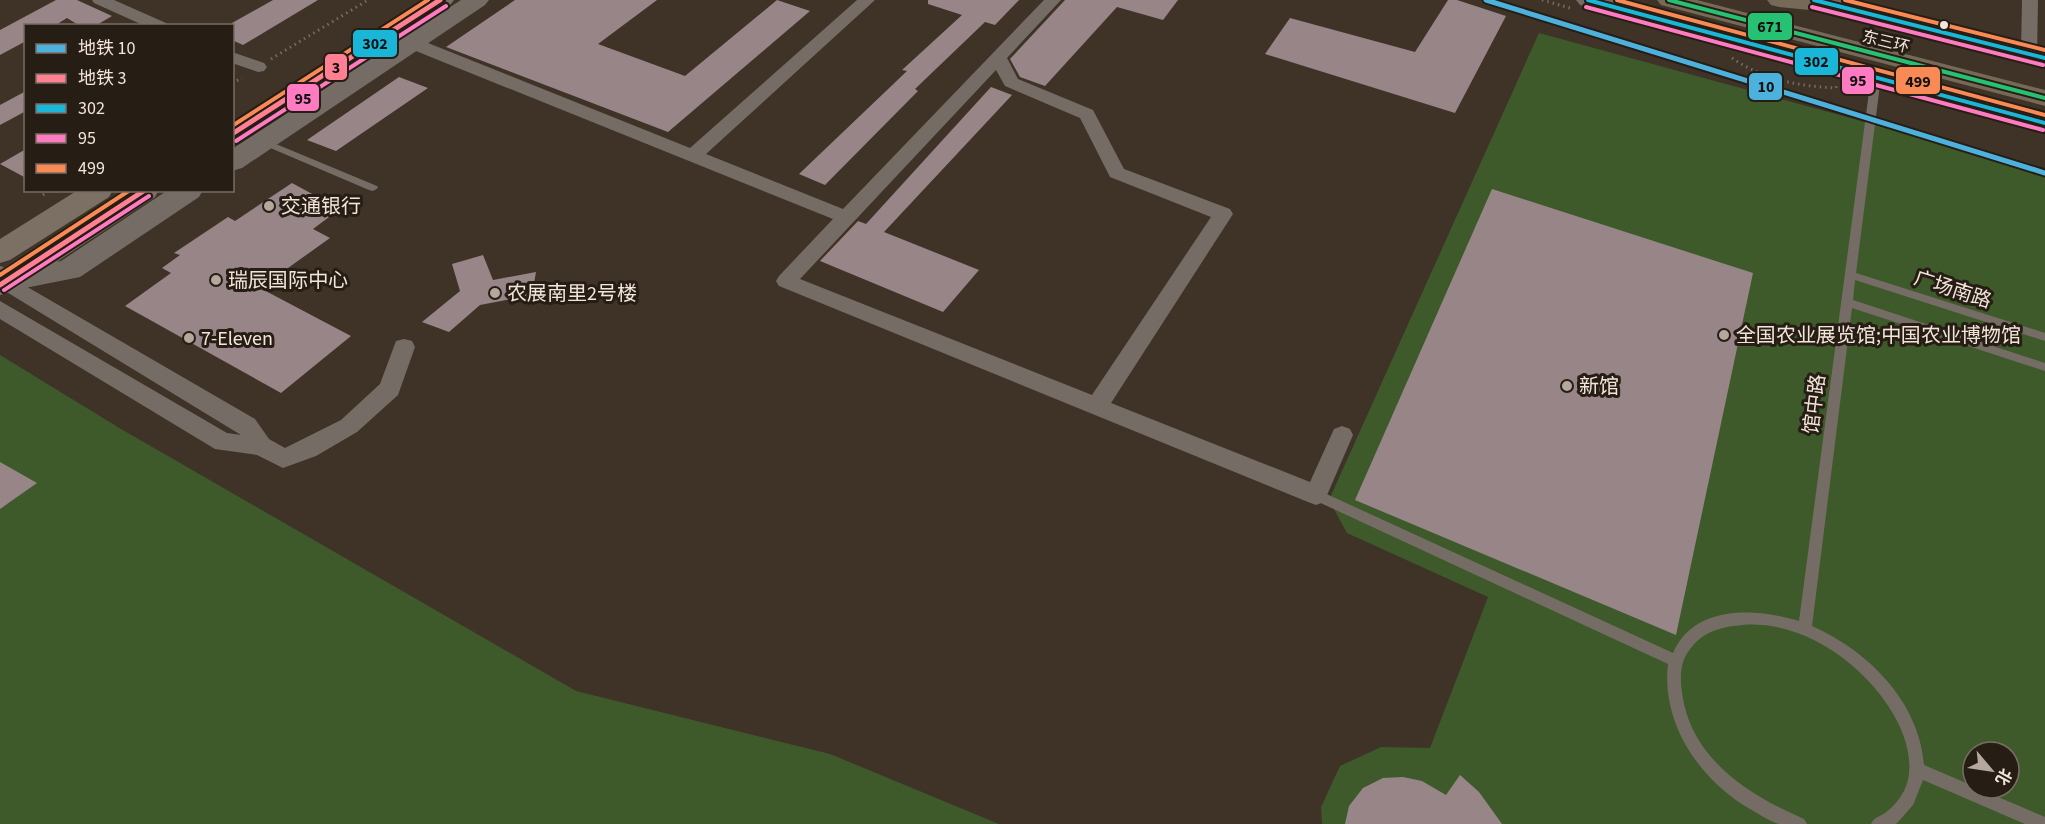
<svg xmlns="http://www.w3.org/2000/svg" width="2045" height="824" font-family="'Source Sans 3','Noto Sans SC',sans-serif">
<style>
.green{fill:#3e5a2b;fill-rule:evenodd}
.building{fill:#988588}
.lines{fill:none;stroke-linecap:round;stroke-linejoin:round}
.path{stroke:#756b64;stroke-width:3;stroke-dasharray:1.5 4;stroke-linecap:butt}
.lane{fill:#756d65;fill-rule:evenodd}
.street{fill:#756d65;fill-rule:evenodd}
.secondary{fill:#756d65;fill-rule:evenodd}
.primary{fill:#7c6f63;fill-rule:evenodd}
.highway{fill:#766958;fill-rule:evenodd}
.bus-1-casing{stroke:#261d14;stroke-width:8}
.bus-2-casing{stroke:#261d14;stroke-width:8}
.bus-3-casing{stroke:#261d14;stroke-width:8}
.bus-4-casing{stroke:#261d14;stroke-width:8}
.bus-1{stroke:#1ab6d8;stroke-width:4}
.bus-2{stroke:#fe7ac1;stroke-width:4}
.bus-3{stroke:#f98a56;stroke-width:4}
.bus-4{stroke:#26c172;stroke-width:4}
.metro-1-casing{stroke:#261d14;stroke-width:9}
.metro-2-casing{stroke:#261d14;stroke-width:9}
.metro-1{stroke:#4cb2dd;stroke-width:5}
.metro-2{stroke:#ff8093;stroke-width:5}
.bus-dot{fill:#f3e5da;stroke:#261d14;stroke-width:2}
.poi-dot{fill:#b4a79c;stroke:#261d14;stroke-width:2}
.labels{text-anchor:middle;stroke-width:6;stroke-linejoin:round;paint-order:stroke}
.far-street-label{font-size:16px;fill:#f3e5da;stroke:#261d14}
.poi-label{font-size:20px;fill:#f3e5da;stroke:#261d14;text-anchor:start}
.street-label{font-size:20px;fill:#f3e5da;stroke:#261d14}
.line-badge{stroke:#261d14;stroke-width:2}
.pale-badge-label{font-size:16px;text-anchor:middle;font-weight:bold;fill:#111}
</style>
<rect width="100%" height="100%" fill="#3f3328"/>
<g class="green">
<path d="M 1539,33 L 2045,171 L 2045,824 L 1322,824 L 1321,807 L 1340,766 L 1381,747 L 1430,748 L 1488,597 L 1347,533 L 1329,500 ZM 1973,752 L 2009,752 L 2009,788 L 1973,788 Z"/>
<path d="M 0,355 L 121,429 L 576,691 L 830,754 L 999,824 L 0,824 Z"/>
</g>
<g class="building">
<path d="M 56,0 L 77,0 L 112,16 L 95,26 L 80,26 L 67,18 L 54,26 L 26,26 L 26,41 L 0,55 L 0,30 Z"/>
<path d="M 273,0 L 318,0 L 243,45 L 232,40 L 232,23 Z"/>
<path d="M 515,0 L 657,0 L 598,44 L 685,76 L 777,0 L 810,11 L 668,132 L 446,47 Z"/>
<path d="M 928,0 L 1019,0 L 995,25 L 985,22 L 915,89 L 918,91 L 825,185 L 799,174 L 907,71 L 902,70 L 962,15 L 928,4 Z"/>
<path d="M 1065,0 L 1178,0 L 1163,20 L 1117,7 L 1045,86 L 1020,77 L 1010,59 Z"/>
<path d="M 1448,0 L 1457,0 L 1506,16 L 1455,113 L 1265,54 L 1290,18 L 1415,52 Z"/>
<path d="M 399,77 L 428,88 L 336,151 L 307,140 Z"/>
<path d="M 991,87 L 1012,95 L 884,232 L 979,270 L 943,312 L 820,261 L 858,221 L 866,224 Z"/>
<path d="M 26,91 L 26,111 L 0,125 L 0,105 Z"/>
<path d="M 26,149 L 26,178 L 0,164 Z"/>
<path d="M 292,183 L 340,209 L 313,229 L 330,238 L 260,288 L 351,336 L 281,393 L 125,306 L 171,273 L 162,268 L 180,255 L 174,253 L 228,217 L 235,221 Z"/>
<path d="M 1492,189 L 1753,273 L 1676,635 L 1355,500 Z"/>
<path d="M 483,255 L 493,280 L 536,272 L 532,295 L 480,305 L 449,332 L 422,322 L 460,291 L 452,264 Z"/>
<path d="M 0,462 L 37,483 L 0,509 Z"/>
<path d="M 1460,775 L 1479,792 L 1502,824 L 1345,824 L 1349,806 L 1363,788 L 1383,778 L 1403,777 L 1422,781 L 1446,795 Z"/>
</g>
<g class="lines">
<g class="path">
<path d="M 1542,0 L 1570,8"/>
<path d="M 1732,58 C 1764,80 1798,86 1836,88 L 1837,83"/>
<path d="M 271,59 L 368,0"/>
<path d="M 232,83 L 242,78"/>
<path d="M 43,195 L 49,190"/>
</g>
<g class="lane">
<path d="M 1876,74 L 1881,77 L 1856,273 L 2045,333 L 2045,341 L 1855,280 L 1853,300 L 2045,363 L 2045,371 L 1852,308 L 1812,626 C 1868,651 1919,701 1924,765 L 1973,786 L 1973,788 L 1977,788 L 2045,817 L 2045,824 L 2025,824 L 1923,780 L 1913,805 L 1898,822 L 1896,824 L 1871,824 C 1874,817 1879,817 1885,813 C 1895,806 1905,793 1908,780 C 1915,746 1894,710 1873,686 C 1839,647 1785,617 1733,626 C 1714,629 1699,635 1688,652 C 1680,663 1680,679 1682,692 C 1690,758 1748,795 1804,819 L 1807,824 C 1798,824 1787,824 1779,824 C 1769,821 1759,814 1750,809 C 1700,780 1661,724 1668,664 L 1312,499 L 1310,495 L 1312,491 L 1316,490 L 1320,491 L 1673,653 C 1694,604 1757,608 1799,621 L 1871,77 Z"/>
<path d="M 264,139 L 377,186 L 378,188 L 373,191 L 369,190 L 261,144 L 259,142 Z"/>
</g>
<g class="street">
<path d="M 92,0 L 114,0 L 166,23 L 168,26 L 145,26 L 94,3 Z"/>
<path d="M 857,0 L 875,0 L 706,154 L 843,209 L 1044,0 L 1061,0 L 1007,58 L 1018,79 L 1093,110 L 1124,169 L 1230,209 L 1233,214 L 1111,403 L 1310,482 L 1334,429 L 1342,426 L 1350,429 L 1353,435 L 1324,502 L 1316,505 L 1308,502 L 779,286 L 776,281 L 779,276 L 833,219 L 406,47 L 404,43 L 412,38 L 418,39 L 690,148 ZM 996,70 L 1005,86 L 1080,118 L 1110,177 L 1211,217 L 1092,395 L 800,279 Z"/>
<path d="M 2022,0 L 2038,0 L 2037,54 L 2029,59 L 2021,54 Z"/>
<path d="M 232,52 L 264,63 L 267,67 L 264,71 L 258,72 L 232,63 Z"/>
<path d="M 5,274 L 255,419 L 269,439 L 285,448 L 341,420 L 380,384 L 396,341 L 404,339 L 412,341 L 415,347 L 398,395 L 357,432 L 316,456 L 283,468 L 257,455 L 215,449 L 0,319 L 0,301 L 227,433 L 241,435 L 0,288 L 0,275 Z"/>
</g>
<g class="secondary">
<path d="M 461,0 L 489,0 L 485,5 L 242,168 L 232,171 L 232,149 Z"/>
<path d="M 1576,0 L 1615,0 L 2045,115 L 2045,131 L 1580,5 Z"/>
<path d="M 1802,0 L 1842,0 L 2045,51 L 2045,65 L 1806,5 Z"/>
<path d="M 168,190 L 203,190 L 199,197 L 80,277 L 5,292 L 0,290 L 0,266 L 10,269 L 61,261 Z"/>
</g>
<g class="primary">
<path d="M 426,0 L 454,0 L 450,5 L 241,141 L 232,143 L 232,123 Z"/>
<path d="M 78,190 L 113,190 L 109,197 L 10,260 L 0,263 L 0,239 Z"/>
<path d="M 124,190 L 159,190 L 155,197 L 11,292 L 0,295 L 0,270 Z"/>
</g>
<g class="highway">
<path d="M 1657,0 L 1697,0 L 2045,90 L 2045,106 L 1661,5 Z"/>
<path d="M 1767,0 L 1843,0 L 1851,6 L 1847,11 L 1839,13 L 1779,7 L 1771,5 Z"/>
</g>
<g class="bus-1-casing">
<g id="bus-1">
<path d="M 1588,0 L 2045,123"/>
<path d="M 1814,0 L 2045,58"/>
<path d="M 232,135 L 442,0"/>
<path d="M 0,284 L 144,190"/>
</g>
</g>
<g class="bus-2-casing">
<g id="bus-2">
<path d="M 1586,7 L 2043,130"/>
<path d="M 1812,7 L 2043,65"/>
<path d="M 236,141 L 446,6"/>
<path d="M 4,290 L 149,196"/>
</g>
</g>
<g class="bus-3-casing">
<g id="bus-3">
<path d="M 1617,0 L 2045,115"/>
<path d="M 1845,0 L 2045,50"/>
<path d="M 232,126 L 428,0"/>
<path d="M 0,275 L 130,190"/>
</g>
</g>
<g class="bus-4-casing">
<path id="bus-4" d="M 1669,0 L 2045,98"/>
</g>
<use href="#bus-1" class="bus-1"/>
<use href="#bus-2" class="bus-2"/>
<use href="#bus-3" class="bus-3"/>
<use href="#bus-4" class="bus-4"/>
<g class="metro-1-casing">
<path id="metro-1" d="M 1486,0 L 2045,173"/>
</g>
<g class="metro-2-casing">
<g id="metro-2">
<path d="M 232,134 L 440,0"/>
<path d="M 0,285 L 145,190"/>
</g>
</g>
<use href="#metro-1" class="metro-1"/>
<use href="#metro-2" class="metro-2"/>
</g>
<circle class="bus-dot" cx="1944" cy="25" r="5"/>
<g class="poi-dot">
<circle cx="269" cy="206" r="6"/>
<circle cx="216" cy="280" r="6"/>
<circle cx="495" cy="293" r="6"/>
<circle cx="1724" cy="335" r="6"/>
<circle cx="189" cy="338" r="6"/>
<circle cx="1567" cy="386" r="6"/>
</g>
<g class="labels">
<g class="far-street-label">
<text transform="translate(1886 41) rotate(14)" y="6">东三环</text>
</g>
<g class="poi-label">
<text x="281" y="213">交通银行</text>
<text x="228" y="287">瑞辰国际中心</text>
<text x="507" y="300">农展南里2号楼</text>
<text x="1736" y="342">全国农业展览馆;中国农业博物馆</text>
<text x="201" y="345">7-Eleven</text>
<text x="1579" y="393">新馆</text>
</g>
<g class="street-label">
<text transform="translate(1953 289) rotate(18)" y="7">广场南路</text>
<text transform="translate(1814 404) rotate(-83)" y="7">馆中路</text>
</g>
</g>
<g class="line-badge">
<rect x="1747" y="12" width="46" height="29" rx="6" fill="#26c172"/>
<rect x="352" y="29" width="46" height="29" rx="6" fill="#1ab6d8"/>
<rect x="1794" y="47" width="45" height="29" rx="6" fill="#1ab6d8"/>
<rect x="324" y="53" width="24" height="28" rx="6" fill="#ff8093"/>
<rect x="1841" y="66" width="34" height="29" rx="6" fill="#fe7ac1"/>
<rect x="1895" y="66" width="46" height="29" rx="6" fill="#f98a56"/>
<rect x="1748" y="72" width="35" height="29" rx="6" fill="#4cb2dd"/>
<rect x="286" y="83" width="34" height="29" rx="6" fill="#fe7ac1"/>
</g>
<g class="pale-badge-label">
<text x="1770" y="32">671</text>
<text x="375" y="49">302</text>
<text x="1816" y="67">302</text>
<text x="336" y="73">3</text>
<text x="1858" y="86">95</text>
<text x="1918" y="87">499</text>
<text x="1766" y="92">10</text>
<text x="303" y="104">95</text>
</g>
<rect x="24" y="24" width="210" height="168" fill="#261d14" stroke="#786d63" stroke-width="1.5"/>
<rect x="36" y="44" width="30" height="9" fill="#4cb2dd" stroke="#786d63" stroke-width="1.5"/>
<text x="78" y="54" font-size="18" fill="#f3e5da">地铁 10</text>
<rect x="36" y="74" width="30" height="9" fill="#ff8093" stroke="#786d63" stroke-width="1.5"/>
<text x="78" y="84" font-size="18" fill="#f3e5da">地铁 3</text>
<rect x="36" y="104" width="30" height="9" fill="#1ab6d8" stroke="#786d63" stroke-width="1.5"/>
<text x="78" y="114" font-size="18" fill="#f3e5da">302</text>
<rect x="36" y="134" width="30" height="9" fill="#fe7ac1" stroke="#786d63" stroke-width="1.5"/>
<text x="78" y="144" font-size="18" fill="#f3e5da">95</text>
<rect x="36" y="164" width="30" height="9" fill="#f98a56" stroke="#786d63" stroke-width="1.5"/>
<text x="78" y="174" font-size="18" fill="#f3e5da">499</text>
<g transform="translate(1991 770) rotate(119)"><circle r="28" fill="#261d14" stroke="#786d63" stroke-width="1.5"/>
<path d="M0-4.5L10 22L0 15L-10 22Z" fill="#b4a79c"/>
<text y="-9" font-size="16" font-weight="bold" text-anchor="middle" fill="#f3e5da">北</text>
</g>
</svg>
